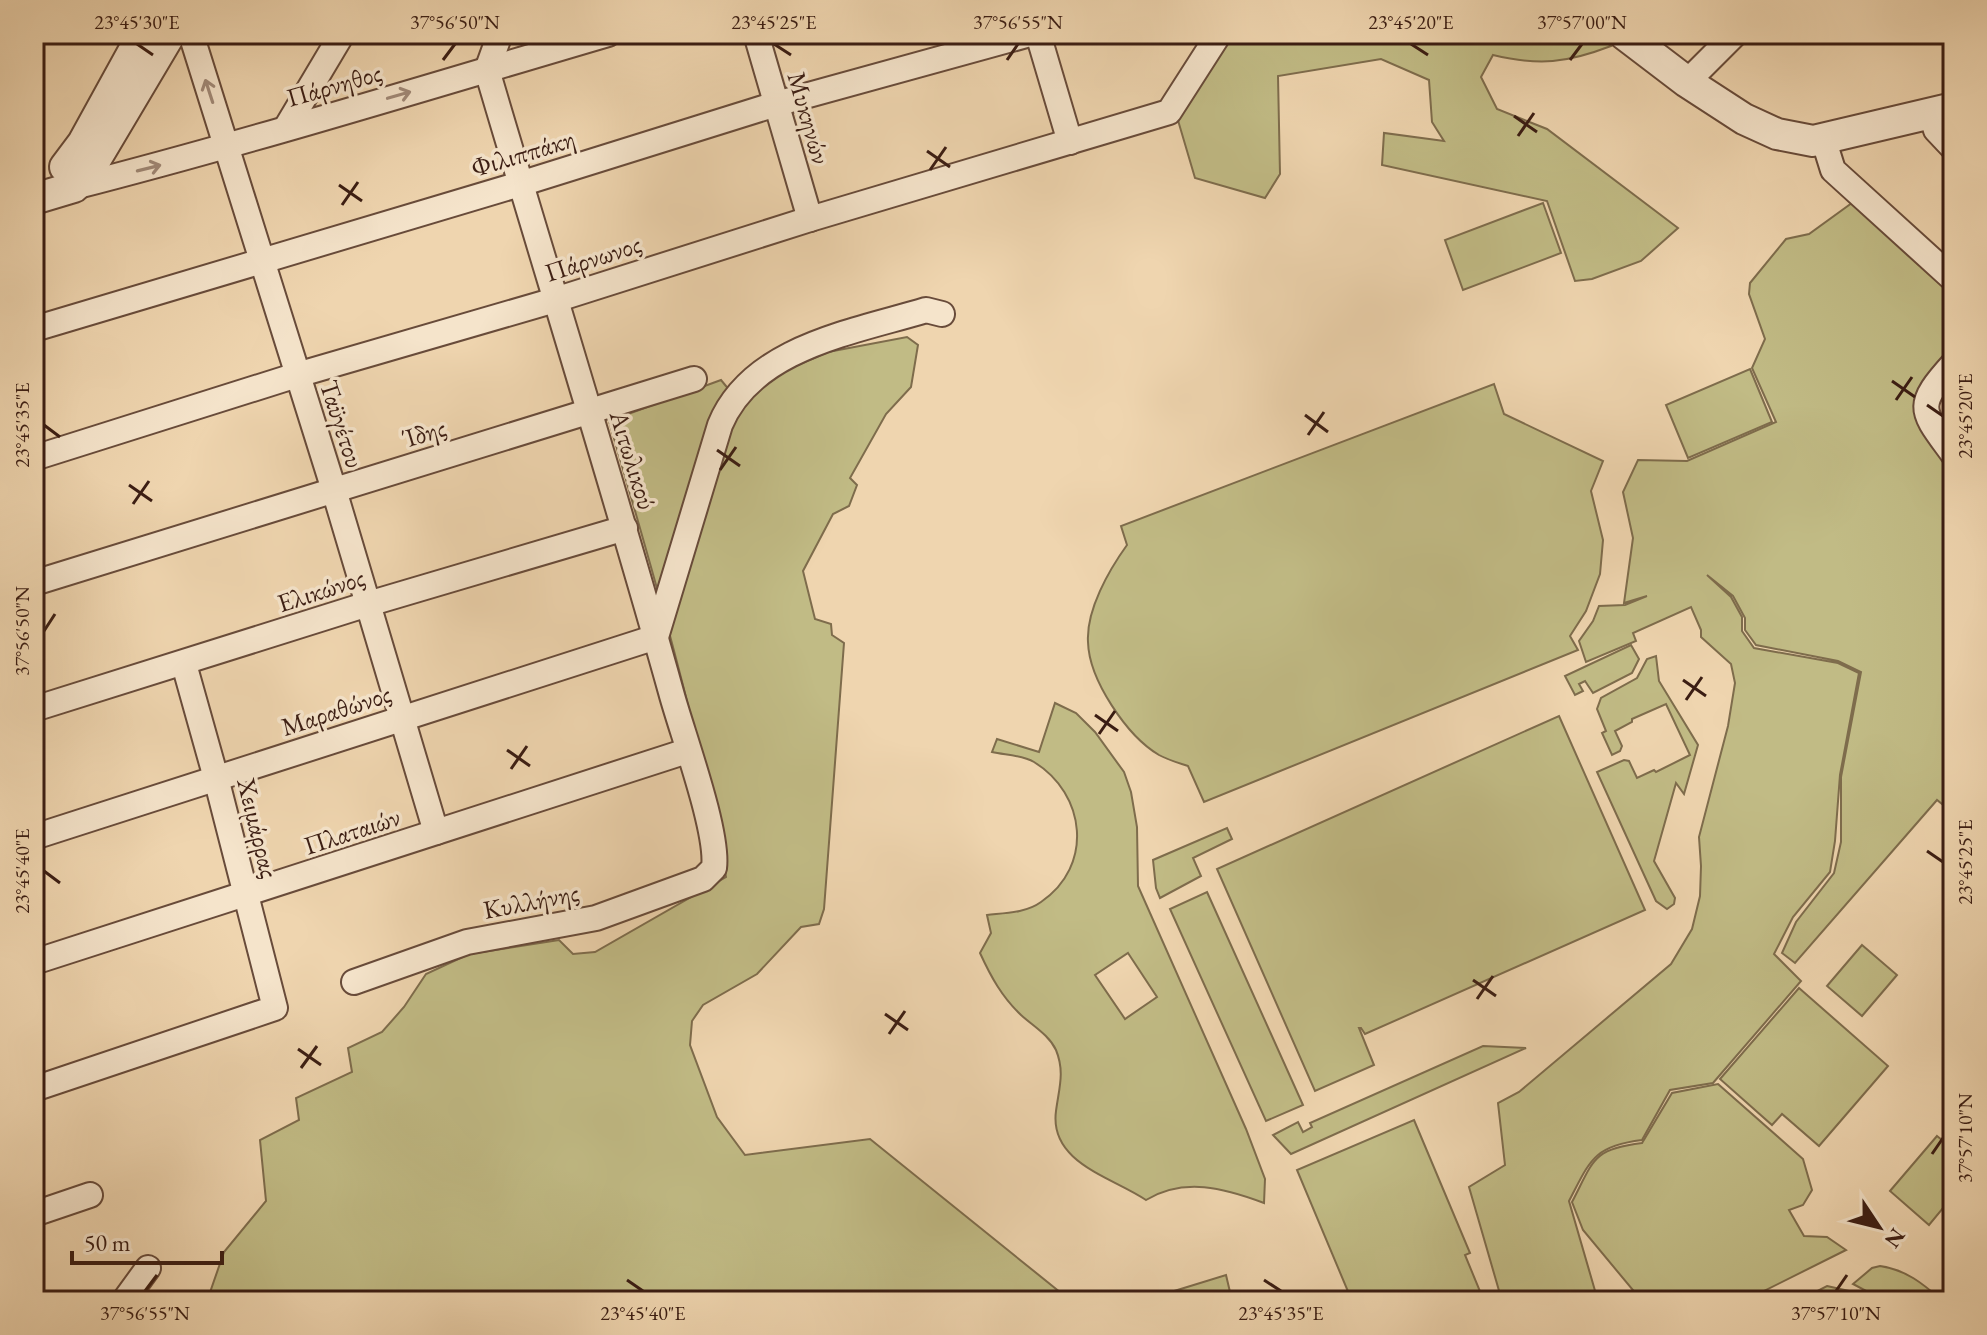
<svg xmlns="http://www.w3.org/2000/svg" width="1987" height="1335" font-family="'EB Garamond',serif">
<style>
.green{fill:#c1bb85;stroke:#7e6c4c;stroke-width:2;fill-rule:evenodd}
.lines{fill:none;stroke-linecap:round;stroke-linejoin:round}
.minor-casing{stroke:#684b3a;stroke-width:28}
.tertiary-casing{stroke:#684b3a;stroke-width:34}
.minor{stroke:#f5e4cb;stroke-width:24}
.tertiary{stroke:#f5e4cb;stroke-width:30}
.oneway{stroke:#a18a78}
.ticks{fill:none;stroke:#3b1d13;stroke-width:3}
.labels{text-anchor:middle;stroke-width:7;stroke-linejoin:round;paint-order:stroke}
.street-label{font-size:26px;fill:#3b1d13;stroke:#f5e4cb}
.neatline{fill:none;stroke:#3b1d13;stroke-width:3}
.ticks-label{font-size:20px;text-anchor:middle;fill:#3b1d13}
</style>
<rect width="100%" height="100%" fill="#efd5af"/>
<filter id="stains"><feTurbulence type="fractalNoise" baseFrequency=".0025" numOctaves="4"/><feColorMatrix values="0 0 0 0 .2 0 0 0 0 .09 0 0 0 0 .02 0 0 0 .5 -.17"/></filter>
<radialGradient id="worn" r=".72"><stop offset=".6" stop-color="#630" stop-opacity="0"/><stop offset="1" stop-color="#630" stop-opacity=".3"/></radialGradient>
<g class="green">
<path d="M 1228,34 L 1596,34 L 1611,46 C 1567,63 1539,66 1493,55 L 1481,77 L 1497,109 L 1547,129 L 1678,228 L 1641,261 L 1592,279 L 1575,281 L 1547,201 L 1382,165 L 1384,133 L 1444,141 L 1432,122 L 1429,80 L 1381,59 L 1278,76 L 1280,174 L 1265,198 L 1195,178 L 1177,117 Z"/>
<path d="M 1856,200 L 1953,286 L 1953,353 L 1919,391 L 1953,464 L 1953,813 L 1937,800 L 1795,963 L 1782,953 L 1796,922 L 1834,873 L 1841,842 L 1841,777 L 1861,672 L 1838,661 L 1756,645 L 1745,630 L 1745,618 L 1733,596 L 1707,575 L 1731,597 L 1742,617 L 1742,631 L 1754,648 L 1838,663 L 1859,673 L 1840,775 L 1835,841 L 1830,872 L 1793,917 L 1774,954 L 1801,981 L 1713,1083 L 1670,1090 L 1642,1140 C 1593,1146 1590,1161 1569,1201 L 1598,1301 L 1502,1301 L 1469,1187 L 1505,1165 L 1498,1103 L 1519,1092 L 1671,964 L 1692,929 L 1700,896 L 1701,866 L 1699,837 L 1728,726 L 1735,683 L 1731,664 L 1701,637 L 1701,630 L 1691,607 L 1633,633 L 1636,641 L 1586,662 L 1579,641 L 1593,621 L 1599,606 L 1625,605 L 1647,596 L 1624,603 L 1633,538 L 1623,492 L 1638,460 L 1687,461 L 1776,422 L 1752,368 L 1765,339 L 1749,294 L 1750,283 L 1786,239 L 1809,234 Z"/>
<path d="M 1543,203 L 1561,253 L 1463,290 L 1445,240 Z"/>
<path d="M 907,337 L 918,345 L 911,387 L 886,414 L 850,478 L 857,485 L 849,506 L 833,514 L 803,571 L 815,619 L 831,624 L 832,635 L 844,643 L 824,909 L 819,924 L 801,927 L 757,974 L 703,1005 L 692,1021 L 690,1045 L 717,1117 L 745,1155 L 870,1139 L 1071,1301 L 207,1301 L 224,1252 L 266,1201 L 260,1140 L 299,1120 L 296,1098 L 352,1072 L 348,1048 L 382,1032 L 404,1007 L 426,974 L 469,954 L 559,940 L 573,954 L 595,952 L 726,877 C 697,722 653,572 609,421 L 721,380 L 740,403 L 779,373 L 828,352 Z"/>
<path d="M 1750,369 L 1772,422 L 1688,458 L 1666,405 Z"/>
<path d="M 1494,384 L 1504,414 L 1603,461 L 1591,491 L 1603,540 L 1600,574 L 1586,611 L 1570,636 L 1578,650 L 1204,802 L 1188,766 C 1179,763 1168,760 1159,755 C 1127,736 1089,680 1088,642 C 1086,610 1109,570 1127,545 L 1121,526 Z"/>
<path d="M 1631,645 L 1639,659 L 1632,673 L 1593,693 L 1585,681 L 1579,684 L 1583,691 L 1575,695 L 1565,676 Z"/>
<path d="M 1656,656 L 1659,681 L 1698,745 L 1684,794 L 1676,783 L 1654,861 L 1675,898 L 1674,904 L 1667,909 L 1656,901 L 1597,772 L 1624,760 L 1629,761 L 1637,778 L 1654,770 L 1656,772 L 1690,755 L 1666,704 L 1632,719 L 1632,722 L 1615,731 L 1622,746 L 1620,751 L 1612,755 L 1602,733 L 1606,731 L 1597,709 L 1601,698 L 1637,678 L 1647,659 Z"/>
<path d="M 1055,703 L 1076,713 L 1095,732 L 1124,772 L 1131,792 L 1137,827 L 1138,886 L 1246,1129 L 1265,1179 L 1264,1203 C 1224,1188 1184,1177 1146,1200 C 1112,1177 1049,1163 1056,1111 C 1059,1088 1065,1072 1056,1050 C 1049,1035 1033,1026 1021,1015 C 1002,997 991,977 980,953 L 991,933 L 987,915 C 1005,913 1026,913 1041,902 C 1094,866 1086,794 1034,762 C 1022,755 1005,755 992,752 L 997,739 L 1039,752 ZM 1128,953 L 1157,997 L 1125,1019 L 1095,975 Z"/>
<path d="M 1559,716 L 1645,910 L 1365,1034 L 1361,1028 L 1359,1028 L 1374,1065 L 1315,1091 L 1217,869 Z"/>
<path d="M 1227,828 L 1232,839 L 1193,858 L 1201,876 L 1160,898 L 1156,888 L 1153,860 Z"/>
<path d="M 1207,892 L 1303,1105 L 1266,1121 L 1170,909 Z"/>
<path d="M 1862,945 L 1897,975 L 1862,1016 L 1827,986 Z"/>
<path d="M 1799,988 L 1888,1066 L 1819,1146 L 1782,1114 L 1772,1125 L 1720,1079 Z"/>
<path d="M 1483,1046 L 1526,1048 L 1291,1154 L 1273,1135 L 1298,1122 L 1303,1132 L 1312,1127 L 1310,1123 Z"/>
<path d="M 1718,1084 L 1803,1159 L 1812,1190 L 1803,1205 L 1789,1210 L 1804,1236 L 1827,1237 L 1846,1250 L 1744,1301 L 1642,1301 L 1583,1230 L 1572,1202 C 1594,1160 1592,1149 1642,1143 L 1672,1093 Z"/>
<path d="M 1414,1120 L 1470,1253 L 1465,1255 L 1484,1301 L 1352,1301 L 1297,1170 Z"/>
<path d="M 1937,1136 L 1953,1149 L 1953,1196 L 1929,1225 L 1890,1191 Z"/>
<path d="M 1880,1266 C 1907,1270 1923,1284 1943,1301 L 1885,1301 L 1853,1284 L 1872,1268 Z"/>
<path d="M 1226,1275 L 1230,1292 L 1226,1301 L 1156,1301 L 1171,1292 Z"/>
<path d="M 1827,1286 L 1849,1291 L 1870,1301 L 1798,1301 Z"/>
</g>
<g class="lines">
<g class="minor-casing">
<g id="minor">
<path d="M 191,34 L 334,490 L 436,832"/>
<path d="M 756,34 L 810,219"/>
<path d="M 1038,34 L 1070,142"/>
<path d="M 1687,82 L 1735,34"/>
<path d="M 1931,113 L 1936,130 L 1953,148"/>
<path d="M 286,128 L 342,34"/>
<path d="M 1823,138 L 1833,170 L 1953,279"/>
<path d="M 74,187 C 253,141 431,86 608,34"/>
<path d="M 34,329 L 520,184 L 776,104 L 1030,34"/>
<path d="M 1953,364 C 1914,407 1921,410 1953,454"/>
<path d="M 34,458 L 297,375 L 555,300 L 810,219 L 1169,112 L 1219,34"/>
<path d="M 34,583 L 694,379"/>
<path d="M 34,709 L 368,604 L 625,528"/>
<path d="M 34,837 L 656,637 L 720,425 C 752,347 854,332 926,310 L 942,314"/>
<path d="M 34,962 L 687,751"/>
<path d="M 354,982 L 467,942 L 596,918 L 703,879 L 714,868 C 719,832 682,733 671,692 C 613,484 548,277 487,70 L 500,34"/>
<path d="M 34,1089 L 275,1008 L 216,778 L 184,664"/>
<path d="M 34,1214 L 90,1195"/>
<path d="M 124,1301 L 148,1268"/>
</g>
</g>
<g class="tertiary-casing">
<g id="tertiary">
<path d="M 1624,34 L 1687,82 L 1744,119 L 1777,134 L 1813,141 L 1953,108"/>
<path d="M 65,167 L 83,143 L 143,34"/>
<path d="M 34,199 L 74,187 L 91,167 L 170,34"/>
</g>
</g>
<use href="#minor" class="minor"/>
<use href="#tertiary" class="tertiary"/>
</g>
<defs><path id="oneway-shaft" d="M-6 0H5M1.5-3L5.5 0L1.5 3" fill="none" stroke-width="1.6" stroke-linecap="round" stroke-linejoin="round" transform="scale(2)"/></defs>
<g class="oneway">
<use href="#oneway-shaft" transform="translate(209 91) rotate(-108)"/>
<use href="#oneway-shaft" transform="translate(399 95) rotate(-16)"/>
<use href="#oneway-shaft" transform="translate(149 168) rotate(-14)"/>
</g>
<path class="ticks" d="M 137,44 L 153,55M 774,44 L 791,55M 1411,44 L 1428,55M 443,60 L 455,44M 1007,60 L 1018,44M 1570,60 L 1582,44M 1514,116 L 1537,132M 1518,136 L 1534,113M 927,151 L 950,167M 930,170 L 946,147M 339,185 L 362,201M 342,205 L 358,182M 1892,381 L 1915,397M 1896,400 L 1912,377M 1927,405 L 1943,416M 1305,415 L 1328,432M 44,425 L 60,437M 1308,435 L 1324,412M 717,450 L 740,466M 720,470 L 736,447M 129,485 L 152,501M 133,504 L 149,481M 44,631 L 55,614M 1683,680 L 1706,696M 1686,700 L 1702,677M 1095,715 L 1118,731M 1099,734 L 1115,711M 507,750 L 530,766M 511,769 L 527,746M 1927,851 L 1943,862M 44,871 L 60,883M 1473,980 L 1496,996M 1477,999 L 1493,976M 885,1014 L 908,1030M 889,1034 L 905,1011M 298,1049 L 321,1065M 301,1068 L 317,1046M 1932,1154 L 1943,1138M 627,1280 L 643,1291M 1264,1280 L 1281,1291M 145,1291 L 157,1275M 1836,1291 L 1847,1275"/>
<g class="labels">
<g class="street-label">
<text transform="translate(334 85) rotate(-16)" y="9">Πάρνηθος</text>
<text transform="translate(809 118) rotate(74)" y="9">Μυκηνών</text>
<text transform="translate(523 153) rotate(-17)" y="9">Φιλιππάκη</text>
<text transform="translate(593 258) rotate(-18)" y="9">Πάρνωνος</text>
<text transform="translate(342 424) rotate(72)" y="9">Ταϋγέτου</text>
<text transform="translate(424 433) rotate(-17)" y="9">Ίδης</text>
<text transform="translate(633 460) rotate(73)" y="9">Αιτωλικού</text>
<text transform="translate(321 590) rotate(-18)" y="9">Ελικώνος</text>
<text transform="translate(336 710) rotate(-18)" y="9">Μαραθώνος</text>
<text transform="translate(258 828) rotate(76)" y="9">Χειμάρρας</text>
<text transform="translate(352 831) rotate(-18)" y="9">Πλαταιών</text>
<text transform="translate(531 901) rotate(-11)" y="9">Κυλλήνης</text>
</g>
</g>
<rect width="1987" height="1335" fill="none" stroke="#efd5af" stroke-width="88"/>
<g transform="translate(1879 1227) rotate(125)" stroke="#f5e4cb" stroke-width="6" paint-order="stroke">
<path d="M0-6L14 30L0 20L-14 30Z" fill="#3b1d13"/>
<text y="-12" font-size="22" font-weight="bold" text-anchor="middle" fill="#3b1d13">N</text>
</g>
<path d="M72 1251v12h150v-12" fill="none" stroke="#3b1d13" stroke-width="4"/>
<text x="84" y="1251" font-size="24" fill="#3b1d13" stroke="#f5e4cb" stroke-width="6" paint-order="stroke">50 m</text>
<rect x="44" y="44" width="1899" height="1247" class="neatline"/>
<g class="ticks-label">
<text x="137" y="29">23°45'30"E</text>
<text x="455" y="29">37°56'50"N</text>
<text x="774" y="29">23°45'25"E</text>
<text x="1018" y="29">37°56'55"N</text>
<text x="1411" y="29">23°45'20"E</text>
<text x="1582" y="29">37°57'00"N</text>
<text transform="translate(1965 416) rotate(-90)" y="7">23°45'20"E</text>
<text transform="translate(22 425) rotate(-90)" y="7">23°45'35"E</text>
<text transform="translate(22 631) rotate(-90)" y="7">37°56'50"N</text>
<text transform="translate(1965 862) rotate(-90)" y="7">23°45'25"E</text>
<text transform="translate(22 871) rotate(-90)" y="7">23°45'40"E</text>
<text transform="translate(1965 1138) rotate(-90)" y="7">37°57'10"N</text>
<text x="145" y="1320">37°56'55"N</text>
<text x="643" y="1320">23°45'40"E</text>
<text x="1281" y="1320">23°45'35"E</text>
<text x="1836" y="1320">37°57'10"N</text>
</g>
<rect width="100%" height="100%" filter="url(#stains)"/>
<rect width="100%" height="100%" fill="url(#worn)"/>
</svg>
